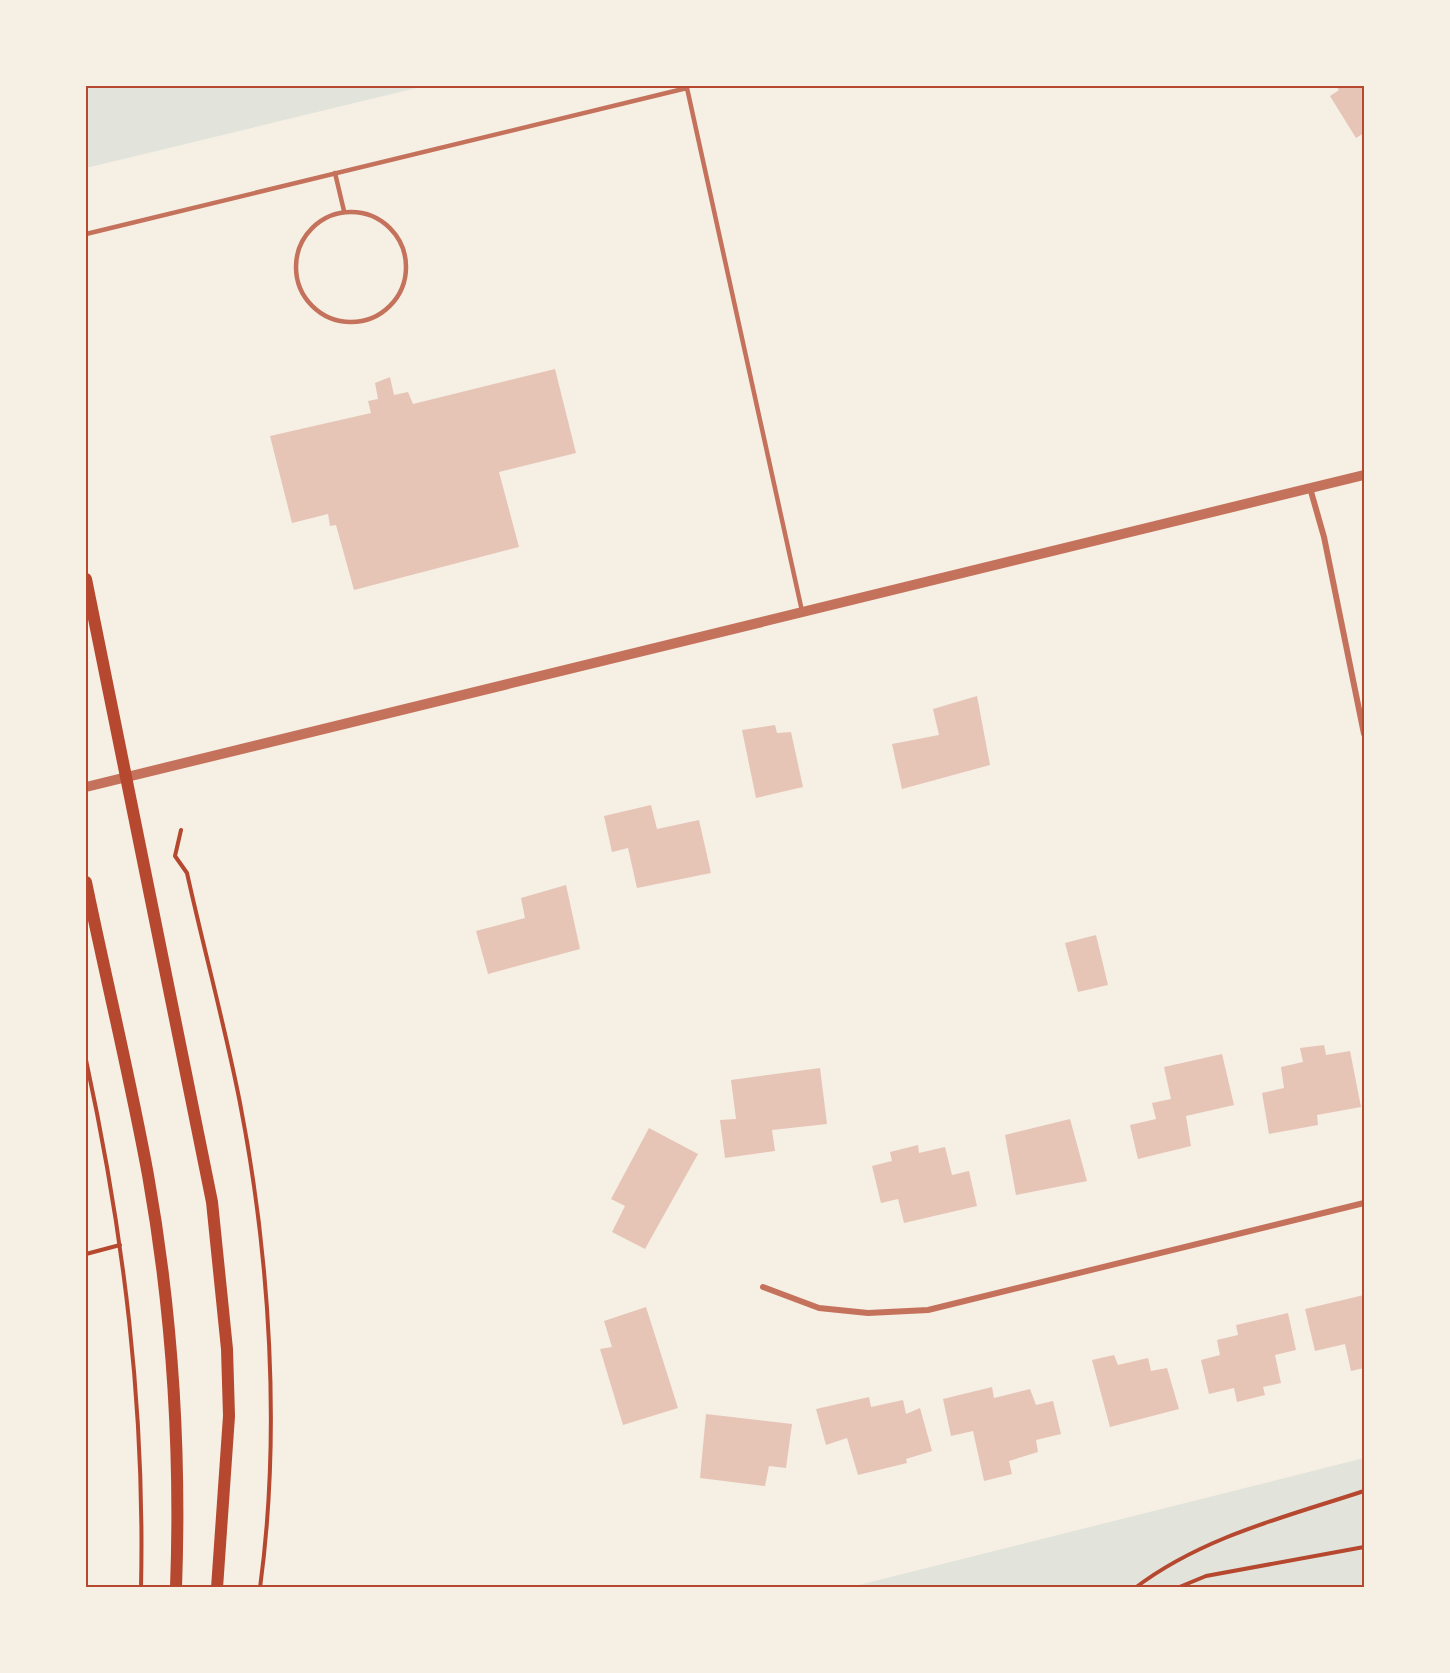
<svg xmlns="http://www.w3.org/2000/svg" width="1450" height="1673" font-family="'Golos Text',sans-serif">
<style>
.green{fill:#e2e4dc}
.building{fill:#e6c5b7}
.lines{fill:none;stroke-linecap:round;stroke-linejoin:round}
.path{stroke:#b5482f;stroke-width:4}
.service{stroke:#c5725c;stroke-width:4.5}
.minor{stroke:#c5725c;stroke-width:6}
.tertiary{stroke:#c5725c;stroke-width:10}
.secondary{stroke:#b5482f;stroke-width:12}
.neatline{fill:none;stroke:#b5482f;stroke-width:2}
</style>
<rect width="100%" height="100%" fill="#f6efe4"/>
<g class="green">
<path d="M 86,86 L 425,86 L 86,168 Z"/>
<path d="M 1364,1458 L 1364,1587 L 851,1587 Z"/>
</g>
<g class="building">
<path d="M 1336,86 L 1364,86 L 1364,133 L 1356,138 L 1330,96 L 1339,90 Z"/>
<path d="M 555,369 L 576,453 L 499,472 L 519,547 L 354,590 L 336,525 L 330,526 L 328,514 L 292,523 L 270,436 L 371,413 L 368,401 L 378,399 L 375,383 L 390,377 L 394,395 L 408,392 L 413,404 Z"/>
<path d="M 977,696 L 990,765 L 902,789 L 892,744 L 939,735 L 933,709 Z"/>
<path d="M 775,725 L 777,733 L 791,732 L 803,787 L 756,798 L 742,730 Z"/>
<path d="M 651,805 L 657,829 L 699,820 L 711,873 L 637,888 L 628,848 L 612,852 L 604,816 Z"/>
<path d="M 566,885 L 580,949 L 488,974 L 476,931 L 525,918 L 521,898 Z"/>
<path d="M 1096,935 L 1108,985 L 1078,992 L 1065,943 Z"/>
<path d="M 1324,1045 L 1326,1055 L 1350,1051 L 1361,1107 L 1317,1115 L 1318,1125 L 1269,1134 L 1262,1093 L 1284,1088 L 1281,1067 L 1303,1062 L 1300,1048 Z"/>
<path d="M 1222,1054 L 1234,1105 L 1186,1116 L 1191,1146 L 1138,1159 L 1130,1125 L 1156,1119 L 1152,1103 L 1171,1099 L 1164,1067 Z"/>
<path d="M 820,1068 L 827,1124 L 772,1130 L 775,1151 L 725,1158 L 720,1120 L 736,1119 L 731,1080 Z"/>
<path d="M 1070,1119 L 1087,1181 L 1016,1195 L 1005,1135 Z"/>
<path d="M 649,1128 L 698,1154 L 645,1249 L 612,1232 L 625,1206 L 611,1199 Z"/>
<path d="M 918,1145 L 919,1153 L 945,1147 L 952,1175 L 969,1171 L 977,1206 L 904,1223 L 898,1199 L 881,1203 L 872,1166 L 892,1161 L 890,1152 Z"/>
<path d="M 1364,1295 L 1364,1368 L 1351,1371 L 1345,1344 L 1315,1351 L 1305,1309 Z"/>
<path d="M 646,1307 L 678,1408 L 623,1425 L 600,1349 L 612,1347 L 604,1321 Z"/>
<path d="M 1288,1313 L 1296,1350 L 1275,1355 L 1281,1383 L 1263,1387 L 1265,1395 L 1237,1402 L 1234,1388 L 1209,1394 L 1201,1360 L 1220,1355 L 1217,1340 L 1238,1335 L 1236,1325 Z"/>
<path d="M 1114,1355 L 1118,1365 L 1148,1358 L 1151,1371 L 1167,1368 L 1179,1409 L 1110,1427 L 1092,1360 Z"/>
<path d="M 992,1387 L 994,1398 L 1030,1389 L 1036,1405 L 1053,1401 L 1061,1434 L 1036,1440 L 1038,1452 L 1009,1461 L 1012,1474 L 984,1481 L 973,1431 L 951,1436 L 943,1399 Z"/>
<path d="M 869,1397 L 871,1407 L 903,1400 L 906,1414 L 920,1408 L 932,1451 L 906,1459 L 907,1463 L 858,1475 L 847,1438 L 826,1445 L 816,1409 Z"/>
<path d="M 706,1414 L 792,1424 L 786,1468 L 769,1466 L 765,1486 L 700,1478 Z"/>
</g>
<g class="lines">
<g class="path">
<path d="M 181,830 L 175,856 L 187,873 C 204,950 225,1026 240,1103 C 270,1257 281,1433 260,1588"/>
<path d="M 86,1060 C 124,1236 145,1407 141,1588"/>
<path d="M 86,1254 L 120,1245"/>
<path d="M 1135,1588 C 1202,1537 1285,1517 1364,1491"/>
<path d="M 1177,1588 L 1206,1576 L 1364,1547"/>
</g>
<g class="service">
<path d="M 335,173 L 344,211"/>
<circle cx="351" cy="267" r="55"/>
<path d="M 86,234 L 687,88 L 802,611"/>
</g>
<g class="minor">
<path d="M 1310,488 L 1324,537 L 1364,734"/>
<path d="M 763,1287 L 819,1308 L 868,1313 L 928,1310 L 1364,1203"/>
</g>
<path class="tertiary" d="M 86,787 L 1364,475"/>
<g class="secondary">
<path d="M 86,579 L 212,1202 L 227,1349 L 229,1416 L 217,1588"/>
<path d="M 86,882 C 106,979 130,1077 148,1175 C 172,1310 181,1451 176,1588"/>
</g>
</g>
<rect width="1450" height="1673" fill="none" stroke="#f6efe4" stroke-width="174"/>
<rect x="87" y="87" width="1276" height="1499" class="neatline"/>
</svg>
